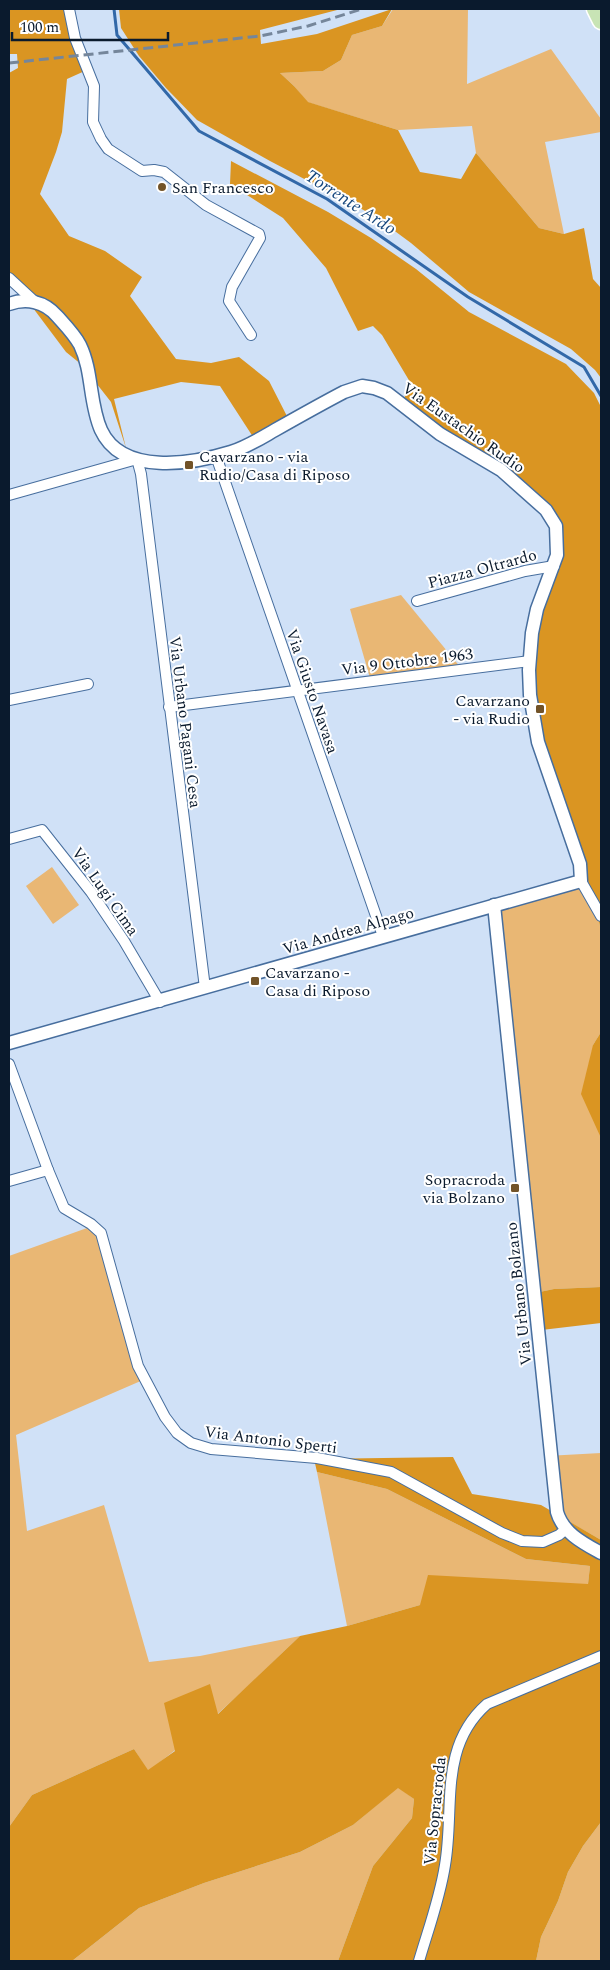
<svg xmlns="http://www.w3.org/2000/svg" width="610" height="1970" font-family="Spectral,serif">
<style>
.green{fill:#e9b774}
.forest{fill:#da9522}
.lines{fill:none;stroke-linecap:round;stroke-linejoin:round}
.stream{stroke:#3268a8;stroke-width:3}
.minor-casing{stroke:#476e9e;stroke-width:12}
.tertiary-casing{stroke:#476e9e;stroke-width:15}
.primary-casing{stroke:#fff;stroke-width:19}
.minor{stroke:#fff;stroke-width:10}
.tertiary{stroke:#fff;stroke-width:12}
.primary{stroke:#c8e4b5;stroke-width:16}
.rail{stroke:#75869b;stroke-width:3;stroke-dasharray:10 5;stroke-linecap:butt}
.poi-dot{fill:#725328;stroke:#fff;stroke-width:2}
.labels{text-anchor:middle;stroke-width:4;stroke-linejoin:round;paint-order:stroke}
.poi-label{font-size:16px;fill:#0a1a2d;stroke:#fff;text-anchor:start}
.street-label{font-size:16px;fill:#0a1a2d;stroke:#fff}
.water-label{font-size:18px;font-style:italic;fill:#19497f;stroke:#fff}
</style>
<rect width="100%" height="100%" fill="#d0e1f7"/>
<g class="green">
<path d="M 393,9 L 468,9 L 467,84 L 551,49 L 601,119 L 601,132 L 545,142 L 564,234 L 539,228 L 476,153 L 472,126 L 398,130 L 307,102 L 294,86 L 280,73 L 323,71 L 341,60 L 352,35 L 382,26 Z"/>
<path d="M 401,595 L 461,668 L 370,678 L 350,609 Z"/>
<path d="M 52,867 L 79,905 L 53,924 L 26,886 Z"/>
<path d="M 588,880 L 601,930 L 601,1032 L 593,1045 L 600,1136 L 601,1138 L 601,1287 L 554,1289 L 530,1294 L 492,903 Z"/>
<path d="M 87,1228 L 98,1235 L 143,1380 L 16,1435 L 27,1531 L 104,1505 L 149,1662 L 200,1656 L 300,1636 C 251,1683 203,1731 148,1771 L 134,1749 L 32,1795 L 9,1827 L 9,1256 Z"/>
<path d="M 601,1453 L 601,1540 L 554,1513 L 546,1456 Z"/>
<path d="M 317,1472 L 387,1489 L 526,1559 L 590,1566 L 588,1584 L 420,1605 L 347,1626 Z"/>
<path d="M 398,1787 L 414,1799 L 412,1818 L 373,1866 L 338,1961 L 72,1961 L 139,1908 L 204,1883 L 300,1852 L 353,1825 Z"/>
<path d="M 601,1822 L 601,1961 L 536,1961 L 541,1937 L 558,1901 L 568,1872 L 583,1846 Z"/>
</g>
<g class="forest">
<path d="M 9,9 L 67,9 L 87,70 L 67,79 L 62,132 L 56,152 L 40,194 L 69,236 L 105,251 L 142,277 L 130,296 L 176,359 L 211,363 L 239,357 L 269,381 L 291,424 L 257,443 L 220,386 L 181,382 L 114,399 L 126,448 L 111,402 L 82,365 L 66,352 L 9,276 L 9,73 L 18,68 L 17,54 L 9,54 Z"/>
<path d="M 119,9 L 341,9 L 260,30 L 261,44 L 317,34 L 392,9 L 382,26 L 352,35 L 341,60 L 323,71 L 280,73 L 294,86 L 308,102 L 398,130 L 420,172 L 461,179 L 476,153 L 539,228 L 564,234 L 584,228 L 593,279 L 601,288 L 601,378 L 595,370 L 571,349 L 469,292 L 411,243 L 373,215 L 270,161 L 197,120 L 166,88 L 139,56 L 121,28 Z"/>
<path d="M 231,161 L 328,212 L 371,238 L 416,269 L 469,312 L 566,364 L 594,393 L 601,407 L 601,930 L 588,880 L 541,742 L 533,700 L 534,629 L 560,540 L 551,520 L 492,466 L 401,401 L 413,387 L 382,335 L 373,326 L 358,331 L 326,268 L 283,218 L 230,184 Z"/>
<path d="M 601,1032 L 601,1138 L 581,1094 L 593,1045 Z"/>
<path d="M 601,1287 L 601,1323 L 533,1331 L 530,1294 L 554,1289 Z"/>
<path d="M 453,1457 L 472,1494 L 541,1505 L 601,1540 L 601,1822 L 583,1846 L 568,1872 L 558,1901 L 541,1937 L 536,1961 L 338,1961 L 373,1866 L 412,1818 L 414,1799 L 398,1788 L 353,1825 L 300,1852 L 204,1883 L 139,1908 L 72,1961 L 9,1961 L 9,1827 L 32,1795 L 134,1749 L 148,1770 L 175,1751 L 164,1703 L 210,1684 L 218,1714 L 300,1636 L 347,1626 L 420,1605 L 428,1575 L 588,1584 L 590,1566 L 526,1559 L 387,1489 L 317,1472 L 314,1459 Z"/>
</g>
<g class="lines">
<path class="stream" d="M 114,9 L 117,35 L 199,131 L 327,199 L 468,297 L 584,367 L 601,396"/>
<g class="minor-casing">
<g id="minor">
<path d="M 69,9 L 75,38 L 94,86 L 93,122 L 101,139 L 108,149 L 142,171 L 154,170 L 164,172 L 206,205 L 259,234 L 260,238 L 232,287 L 229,301 L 251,335"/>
<path d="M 9,278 L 35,302"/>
<path d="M 216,456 L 383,936"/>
<path d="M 9,495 L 137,459 L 141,474 L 205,988"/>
<path d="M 417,601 L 525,571 L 554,566"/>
<path d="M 9,700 L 88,684"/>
<path d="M 169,707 L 530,661"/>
<path d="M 9,839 L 42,830 L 91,892 L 124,941 L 160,1002"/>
<path d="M 581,881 L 601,916"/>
<path d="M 9,1064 L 48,1170"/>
<path d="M 9,1181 L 48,1170 L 64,1208 L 91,1224 L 101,1233 L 138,1366 L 165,1417 L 177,1433 L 191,1443 L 211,1449 L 317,1458 L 391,1472 L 502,1533 L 522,1541 L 543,1542 L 559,1535 L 566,1529"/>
<path d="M 419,1961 C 428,1930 440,1898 445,1865 C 455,1808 438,1747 487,1704 L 601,1656"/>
</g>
</g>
<g class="tertiary-casing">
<g id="tertiary">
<path d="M 9,304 C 26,298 44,301 57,316 C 65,325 74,334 80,345 C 93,372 89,403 101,430 C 122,476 192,464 231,452 C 247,447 261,438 275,430 C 298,417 321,404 344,392 L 362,386 L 374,388 L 387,393 L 440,434 L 501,470 L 546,510 L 556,526 L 557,555 L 537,609 L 532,633 L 529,670 L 530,695 L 538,742 L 580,864 L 581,881 L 9,1043"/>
<path d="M 494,905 L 557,1512 C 563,1533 583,1543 601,1553"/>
</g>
</g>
<g class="primary-casing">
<path id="primary" d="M 595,9 L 601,21"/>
</g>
<use href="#minor" class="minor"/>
<use href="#tertiary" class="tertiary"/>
<use href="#primary" class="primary"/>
<path class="rail" d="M 9,63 L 260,36 L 308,26 L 362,9"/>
</g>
<g class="poi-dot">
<circle cx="162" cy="187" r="5"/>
<rect x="184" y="460" width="10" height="10" rx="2.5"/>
<rect x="535" y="704" width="10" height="10" rx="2.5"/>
<rect x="250" y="976" width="10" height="10" rx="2.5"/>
<rect x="510" y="1183" width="10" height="10" rx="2.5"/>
</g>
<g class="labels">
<g class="poi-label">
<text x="172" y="193">San Francesco</text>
<text x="199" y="462">Cavarzano - via<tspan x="199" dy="18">Rudio/Casa di Riposo</tspan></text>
<text x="530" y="706" text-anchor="end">Cavarzano<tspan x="530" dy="18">- via Rudio</tspan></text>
<text x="265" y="978">Cavarzano -<tspan x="265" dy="18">Casa di Riposo</tspan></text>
<text x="505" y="1185" text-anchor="end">Sopracroda<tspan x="505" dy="18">via Bolzano</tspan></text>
</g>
<g class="street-label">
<text transform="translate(464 427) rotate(35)" y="6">Via Eustachio Rudio</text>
<text transform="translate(482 568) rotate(-15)" y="6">Piazza Oltrardo</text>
<text transform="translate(407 661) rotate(-7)" y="6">Via 9 Ottobre 1963</text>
<text transform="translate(313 691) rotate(71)" y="6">Via Giusto Navasa</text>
<text transform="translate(186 722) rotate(83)" y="6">Via Urbano Pagani Cesa</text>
<text transform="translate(106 891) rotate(55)" y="6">Via Lugi Cima</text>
<text transform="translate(348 930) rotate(-16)" y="6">Via Andrea Alpago</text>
<text transform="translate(518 1294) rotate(-96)" y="6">Via Urbano Bolzano</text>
<text transform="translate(271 1439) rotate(7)" y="6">Via Antonio Sperti</text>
<text transform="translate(434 1811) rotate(-84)" y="6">Via Sopracroda</text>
</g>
<g class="water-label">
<text transform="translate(351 202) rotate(33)" y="6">Torrente Ardo</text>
</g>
</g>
<rect width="610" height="1970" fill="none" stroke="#0a1a2d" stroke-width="20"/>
<path d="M12 32v8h156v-8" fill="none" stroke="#0a1a2d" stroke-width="2.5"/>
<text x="20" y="32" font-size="15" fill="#0a1a2d" stroke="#ffffff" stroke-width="4" paint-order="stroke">100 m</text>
</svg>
